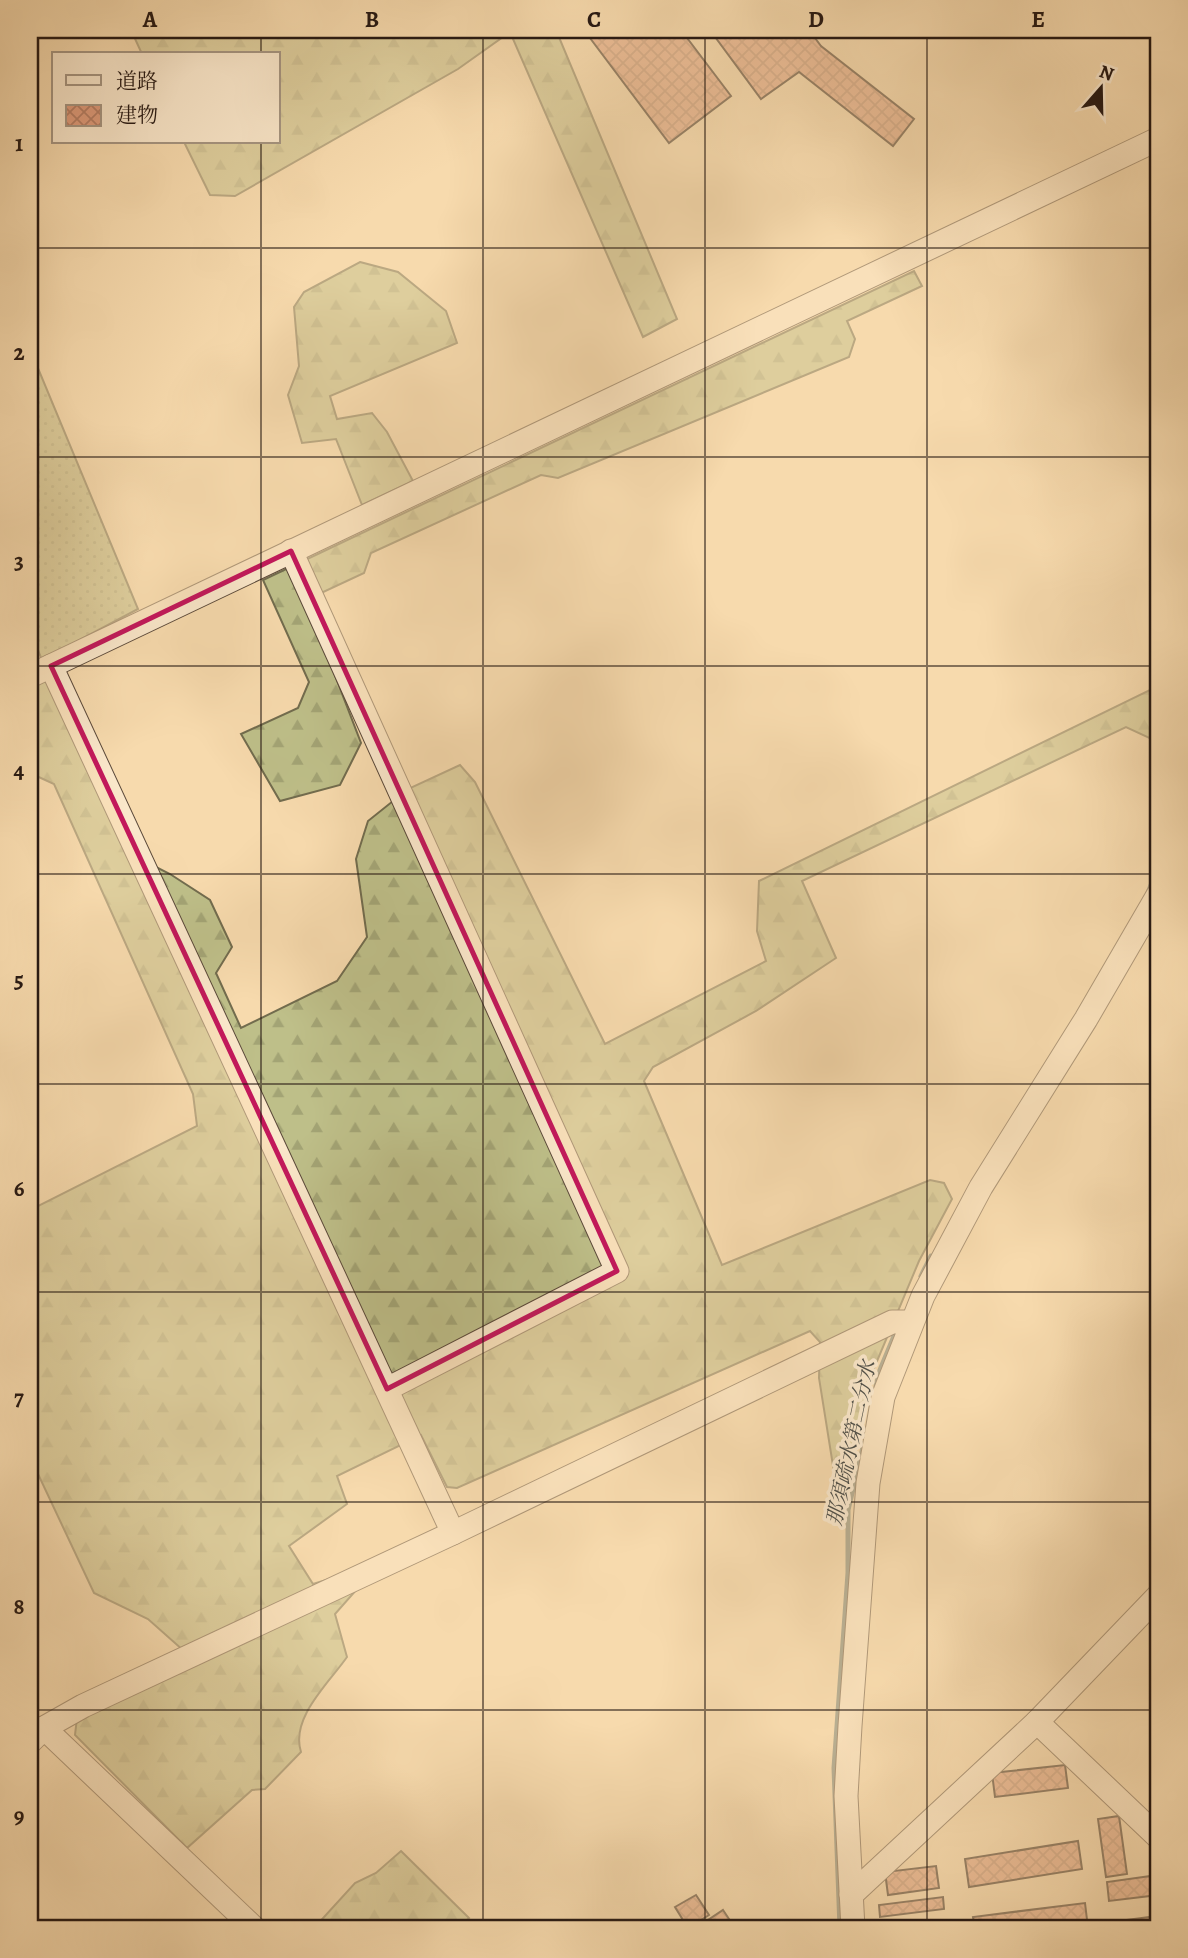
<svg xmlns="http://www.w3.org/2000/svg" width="1188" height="1958" font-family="Alegreya,'Noto Serif JP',serif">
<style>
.grass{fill:url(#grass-dots);stroke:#726c4e;stroke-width:2}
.forest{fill:url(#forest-firs);stroke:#726c4e;stroke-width:2}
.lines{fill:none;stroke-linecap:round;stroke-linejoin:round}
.stream{stroke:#6e7a72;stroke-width:5}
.building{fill:url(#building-cross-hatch);stroke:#271913;stroke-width:2}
.minor-casing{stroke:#5b493a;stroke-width:25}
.minor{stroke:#fae7ca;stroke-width:23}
.marked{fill:none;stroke:#c2185b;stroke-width:5;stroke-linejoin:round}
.grid{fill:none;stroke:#271913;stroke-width:2;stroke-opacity:0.55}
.labels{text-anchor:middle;stroke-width:7;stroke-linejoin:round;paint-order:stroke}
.water-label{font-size:21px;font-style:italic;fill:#51514a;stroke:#fae7ca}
.neatline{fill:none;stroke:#271913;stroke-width:2.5}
.grid-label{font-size:23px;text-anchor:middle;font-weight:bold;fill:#271913}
</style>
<defs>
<pattern id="grass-dots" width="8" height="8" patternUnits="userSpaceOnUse" patternTransform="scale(1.75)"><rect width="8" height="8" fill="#bebf89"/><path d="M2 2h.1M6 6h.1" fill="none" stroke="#a3a475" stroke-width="1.8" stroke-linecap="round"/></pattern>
<pattern id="forest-firs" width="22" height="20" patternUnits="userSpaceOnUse" patternTransform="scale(1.75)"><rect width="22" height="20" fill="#bebf89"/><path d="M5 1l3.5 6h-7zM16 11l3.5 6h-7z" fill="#a3a475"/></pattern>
<pattern id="building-cross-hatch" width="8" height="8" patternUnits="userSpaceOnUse" patternTransform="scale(1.75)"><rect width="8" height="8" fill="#df9c7c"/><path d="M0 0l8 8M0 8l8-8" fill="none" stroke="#b57e64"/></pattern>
</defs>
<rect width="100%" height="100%" fill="#f7daad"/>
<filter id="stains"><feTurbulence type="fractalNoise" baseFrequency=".00286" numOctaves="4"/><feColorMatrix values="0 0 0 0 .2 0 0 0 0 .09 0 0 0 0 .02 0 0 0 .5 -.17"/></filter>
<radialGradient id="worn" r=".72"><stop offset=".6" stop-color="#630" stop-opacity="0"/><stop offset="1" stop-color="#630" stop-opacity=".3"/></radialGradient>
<path class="grass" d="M 30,349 L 138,609 L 42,660 L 30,630 Z"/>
<g class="forest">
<path d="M 131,30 L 556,30 L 677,319 L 643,337 L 510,32 L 458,69 L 235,196 L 210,195 L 184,142 L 278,142 L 278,54 L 142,54 Z"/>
<path d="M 360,262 L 398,272 L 446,311 L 457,343 L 330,396 L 337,419 L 372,413 L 387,432 L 413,481 L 362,505 L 336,439 L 302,443 L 288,395 L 299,366 L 294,307 L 304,292 Z"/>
<path d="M 914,271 L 922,286 L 847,321 L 855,339 L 849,357 L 558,478 L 541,475 L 371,553 L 364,573 L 306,600 L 361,743 L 340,785 L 280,801 L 241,734 L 298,708 L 309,682 L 263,580 Z"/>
<path d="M 47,676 L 148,863 L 170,874 L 210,900 L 232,947 L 216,973 L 241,1028 L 337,981 L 367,937 L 356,859 L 368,821 L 408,789 L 460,765 L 475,782 L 605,1044 L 766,961 L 757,931 L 759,881 L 1158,686 L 1158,742 L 1126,727 L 802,881 L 836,958 L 756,1011 L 653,1067 L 644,1081 L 722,1265 L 930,1180 L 944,1183 L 952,1199 L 919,1261 L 872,1373 L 847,1476 L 834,1472 L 819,1378 L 820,1342 L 810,1331 L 457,1488 L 447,1487 L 421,1435 L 337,1476 L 347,1504 L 289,1546 L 313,1584 L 355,1571 L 366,1579 L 335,1614 L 347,1657 C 329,1683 290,1718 301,1752 L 265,1789 L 252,1790 L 187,1848 L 75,1735 L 77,1718 L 193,1659 L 148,1619 L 94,1593 L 30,1457 L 30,1210 L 197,1126 L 193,1094 L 54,784 L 30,773 L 30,685 Z"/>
<path d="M 401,1851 L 469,1918 L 459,1928 L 314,1928 L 355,1883 L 376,1873 Z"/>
</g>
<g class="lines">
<g class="stream">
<path d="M 1148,893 L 1158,867"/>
<path d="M 921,1276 L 931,1256"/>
<path d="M 876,1386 L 880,1370 L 897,1329"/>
<path d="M 840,1928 L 834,1768 L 848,1573 L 848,1510 L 864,1443"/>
</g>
</g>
<g class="building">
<path d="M 584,30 L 681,30 L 731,96 L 669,143 Z"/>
<path d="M 710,30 L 809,30 L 821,46 L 914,119 L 893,146 L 799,72 L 761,99 Z"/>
<path d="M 1065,1765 L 1068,1788 L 995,1797 L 992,1773 Z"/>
<path d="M 1119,1816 L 1127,1874 L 1106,1877 L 1098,1819 Z"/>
<path d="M 1078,1841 L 1082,1869 L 969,1887 L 965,1859 Z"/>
<path d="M 936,1866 L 939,1888 L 888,1895 L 885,1872 Z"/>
<path d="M 1158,1875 L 1158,1895 L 1109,1901 L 1107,1882 Z"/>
<path d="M 696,1895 L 709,1915 L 688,1928 L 675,1907 Z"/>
<path d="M 943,1897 L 944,1909 L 880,1917 L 879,1905 Z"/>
<path d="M 1085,1903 L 1088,1928 L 975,1928 L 973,1917 Z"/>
<path d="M 723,1910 L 735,1928 L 696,1928 Z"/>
<path d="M 1158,1916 L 1158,1928 L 1111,1928 L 1110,1922 Z"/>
<path d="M 944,1921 L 945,1928 L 887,1928 Z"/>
</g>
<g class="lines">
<g class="minor-casing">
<g id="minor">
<path d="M 291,551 L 617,1271 L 387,1389"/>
<path d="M 51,666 L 453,1533"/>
<path d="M 30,676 L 1158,139"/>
<path d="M 1037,1722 L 1158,1837"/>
<path d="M 44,1728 L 254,1928"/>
<path d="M 30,1742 L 44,1728 L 83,1706 L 453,1533 L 892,1322 L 911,1322"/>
<path d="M 851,1895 L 1037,1722 L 1158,1596"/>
<path d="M 853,1928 L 846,1796 L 850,1726 L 868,1483 L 883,1397 L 923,1296 L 981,1187 L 1086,1019 L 1158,895"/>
</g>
</g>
<use href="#minor" class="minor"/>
</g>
<path d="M0 0H1188V1958H0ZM 291,551 L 617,1271 L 387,1389 L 51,666 Z" fill="#f7daad" fill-opacity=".55" fill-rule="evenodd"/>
<path class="marked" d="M 291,551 L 617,1271 L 387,1389 L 51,666 Z"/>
<path class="grid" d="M 261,30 L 261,54M 483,30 L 483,1928M 705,30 L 705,1928M 927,30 L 927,1928M 261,142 L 261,1928M 30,248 L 1158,248M 30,457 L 1158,457M 30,666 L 1158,666M 30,874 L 1158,874M 30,1084 L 1158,1084M 30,1292 L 1158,1292M 30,1502 L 1158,1502M 30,1710 L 1158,1710"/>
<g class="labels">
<g class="water-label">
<text transform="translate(851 1443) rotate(-78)" y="7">那須疏水第二分水</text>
</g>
</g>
<rect width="1188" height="1958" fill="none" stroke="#f7daad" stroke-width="77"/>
<rect x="52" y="52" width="228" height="91" fill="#fae7ca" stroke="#a69581" stroke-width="2"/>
<rect x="66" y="75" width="35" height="10" fill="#fae7ca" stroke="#a69581" stroke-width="2"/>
<text x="116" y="88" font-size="21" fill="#271913">道路</text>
<rect x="66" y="105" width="35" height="21" fill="url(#building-cross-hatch)" stroke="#a69581" stroke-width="2"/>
<text x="116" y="122" font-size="21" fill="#271913">建物</text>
<g transform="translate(1101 88) rotate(20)" stroke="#fae7ca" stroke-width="5" paint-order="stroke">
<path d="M0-5L12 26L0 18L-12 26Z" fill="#271913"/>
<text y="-10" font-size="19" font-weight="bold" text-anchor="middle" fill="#271913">N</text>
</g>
<rect x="38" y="38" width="1112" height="1882" class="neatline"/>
<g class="grid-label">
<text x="150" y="27">A</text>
<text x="372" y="27">B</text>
<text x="594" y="27">C</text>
<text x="816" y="27">D</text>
<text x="1038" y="27">E</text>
<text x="19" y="151">1</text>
<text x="19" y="360">2</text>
<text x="19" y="569">3</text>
<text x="19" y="778">4</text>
<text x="19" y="987">5</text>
<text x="19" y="1196">6</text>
<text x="19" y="1405">7</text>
<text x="19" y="1614">8</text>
<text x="19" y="1823">9</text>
</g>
<rect width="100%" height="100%" filter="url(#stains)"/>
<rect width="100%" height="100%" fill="url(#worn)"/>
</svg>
